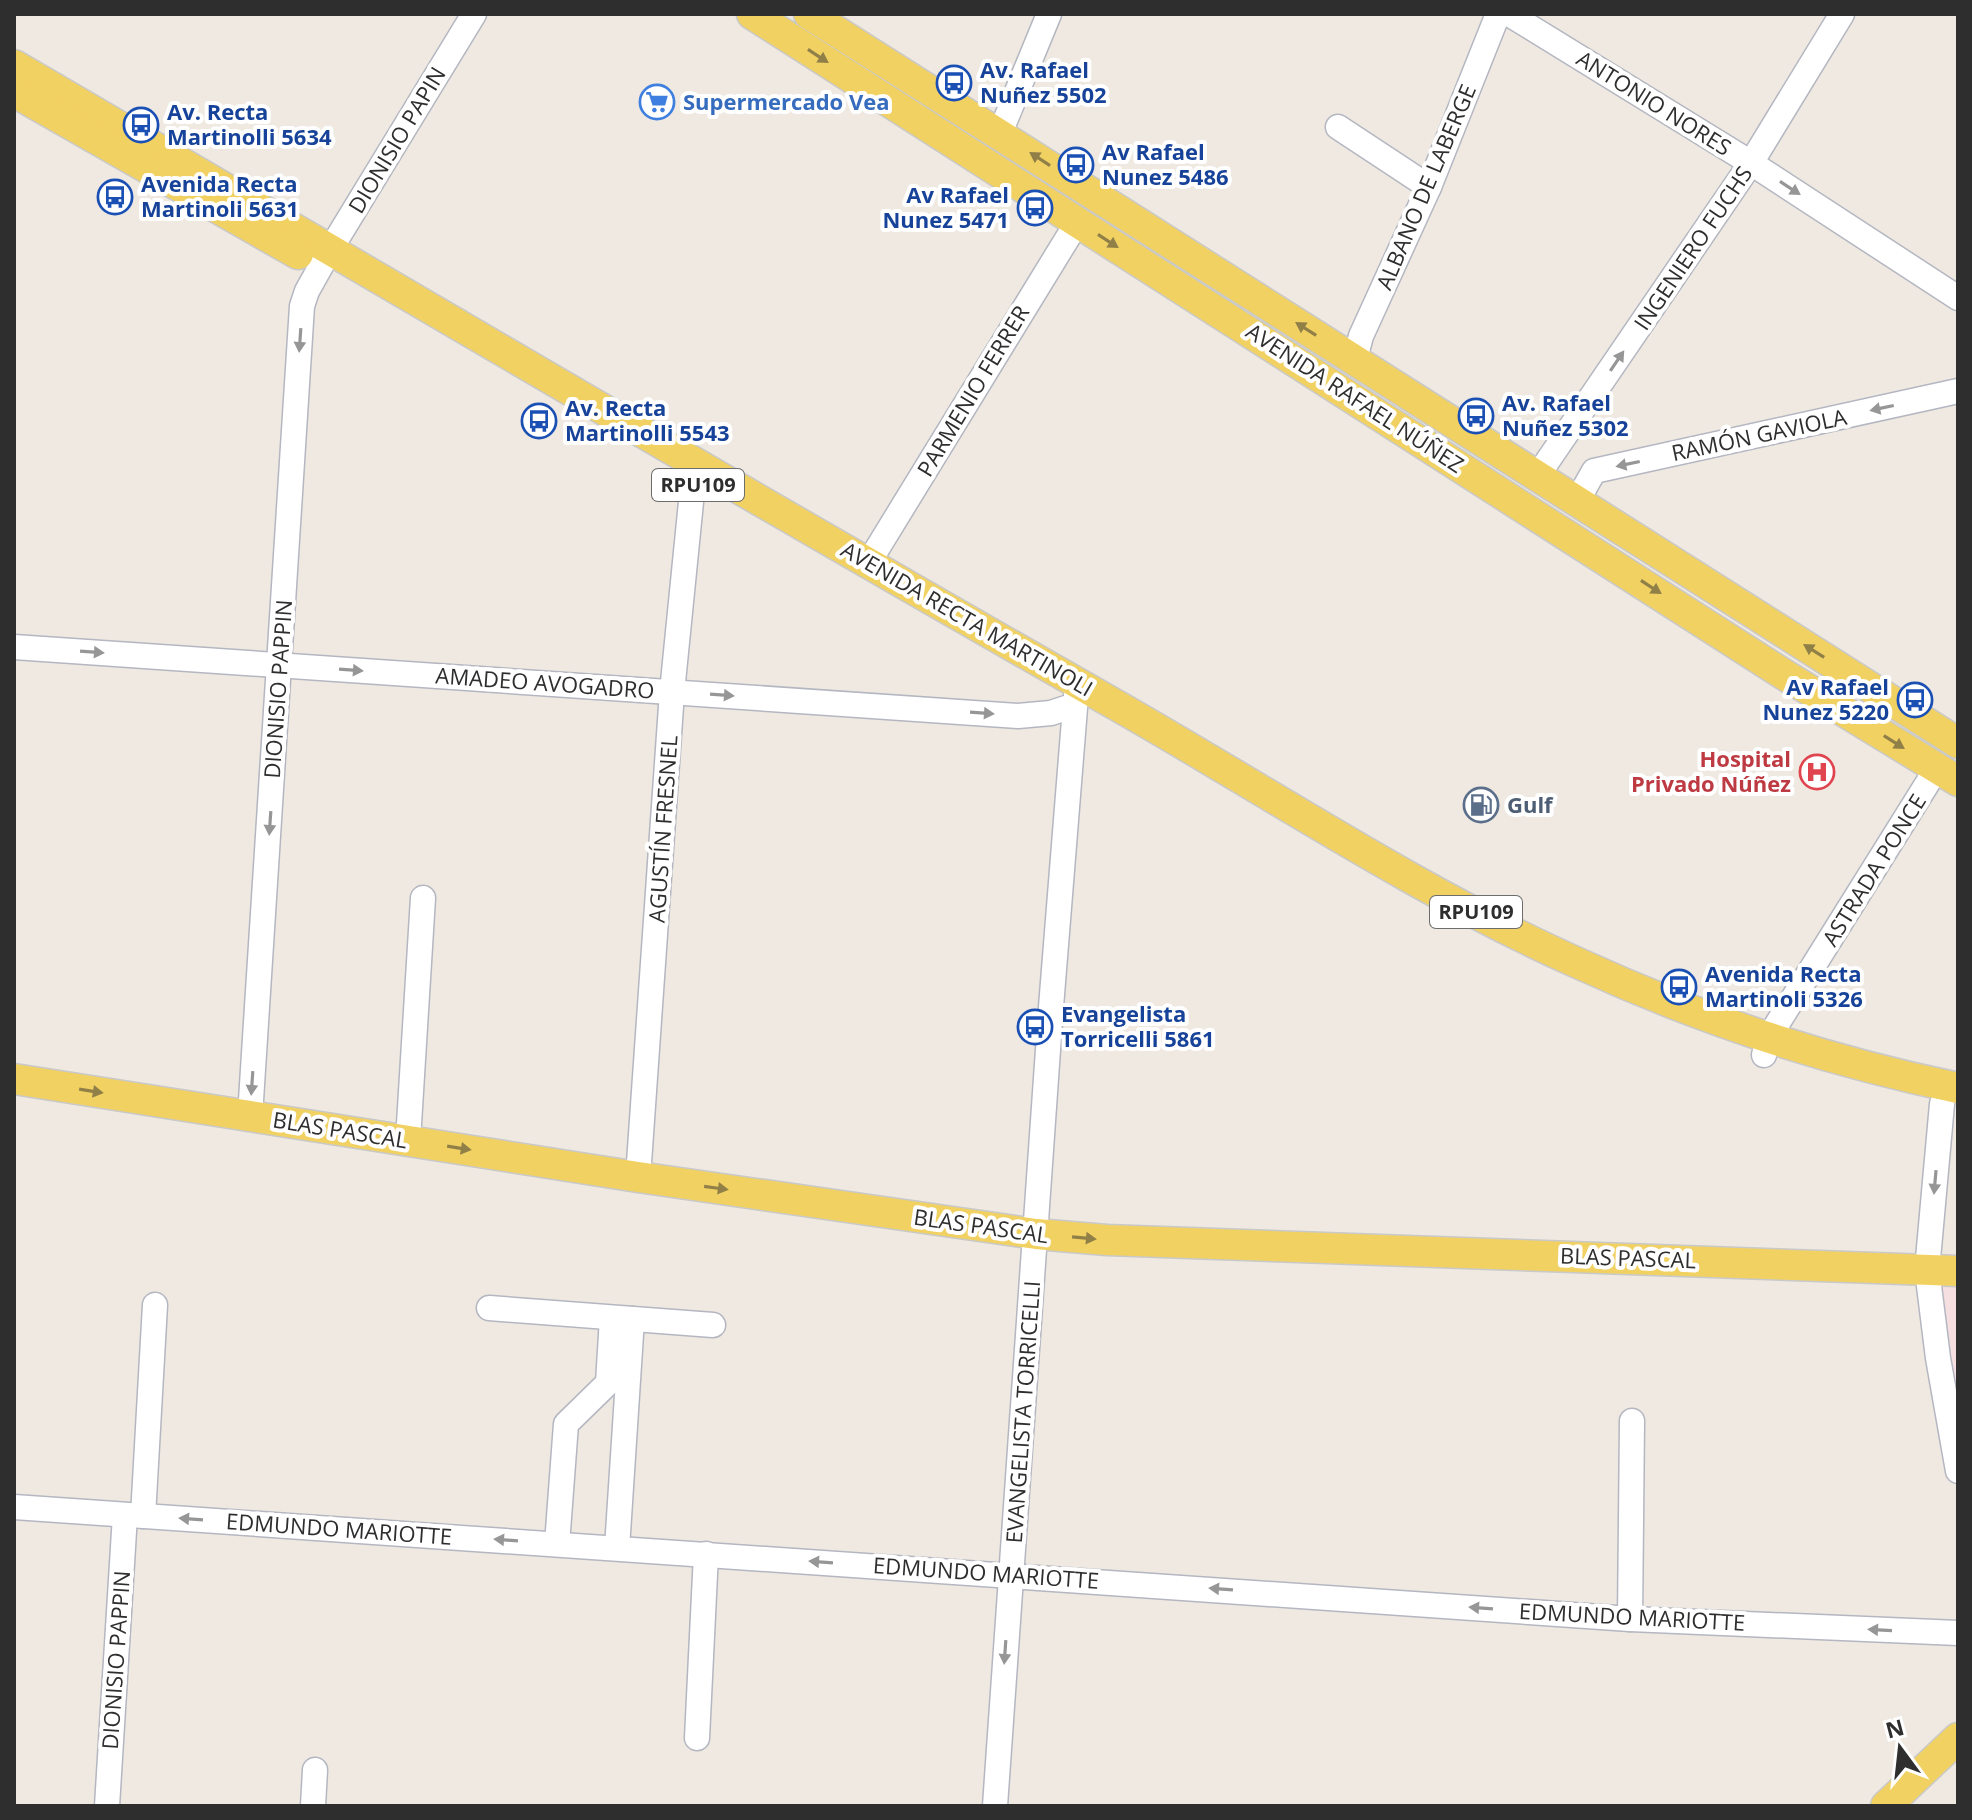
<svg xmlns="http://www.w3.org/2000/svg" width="1972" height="1820" font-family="'Open Sans',sans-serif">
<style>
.medical{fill:#f5dfe0}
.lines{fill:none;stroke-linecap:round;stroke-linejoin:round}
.minor-casing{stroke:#b4b7c1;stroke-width:27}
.major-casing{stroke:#c9c9c9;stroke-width:33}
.minor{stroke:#fff;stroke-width:24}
.major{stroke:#f2d163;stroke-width:30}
.oneway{fill:#908048}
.oneway2{fill:#969696}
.labels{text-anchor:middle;stroke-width:8;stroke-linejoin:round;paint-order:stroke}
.shield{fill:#fff;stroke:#6d6d6d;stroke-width:2}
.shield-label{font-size:20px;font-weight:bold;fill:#2e2e2e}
.transit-label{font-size:22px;font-weight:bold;fill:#164399;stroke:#fff;text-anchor:start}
.shop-label{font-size:22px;font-weight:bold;fill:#366cbe;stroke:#fff;text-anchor:start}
.street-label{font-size:22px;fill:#2e2e2e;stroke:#fff}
.health-label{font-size:22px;font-weight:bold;fill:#be3a42;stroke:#fff;text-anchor:end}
.service-label{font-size:22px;font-weight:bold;fill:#4e5e75;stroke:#fff;text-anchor:start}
</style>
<rect width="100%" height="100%" fill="#efe9e1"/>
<path class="medical" d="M 1934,1280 L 1958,1281 L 1958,1398 Z"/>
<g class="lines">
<g class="minor-casing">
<g id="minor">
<path d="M 1509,14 L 1751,163 L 1958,298"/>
<path d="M 1338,127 L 1429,187"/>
<path d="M 1000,133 L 1049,14"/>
<path d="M 1355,359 L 1361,336 L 1429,187 L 1498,14"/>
<path d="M 1536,478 L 1751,163 L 1842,14"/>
<path d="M 1577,501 L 1594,471 L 1958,391"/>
<path d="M 869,562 L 1078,221"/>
<path d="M 14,647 L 1018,716 L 1051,713 L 1075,705"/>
<path d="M 1764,1055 L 1769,1037 L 1937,768"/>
<path d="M 1942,1104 L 1927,1270 L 1938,1358 L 1958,1471"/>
<path d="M 250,1116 L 302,306 L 307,291 L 330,250 L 474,14"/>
<path d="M 408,1140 L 423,898"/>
<path d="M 638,1177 L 672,692 L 693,482"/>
<path d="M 489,1308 L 713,1325"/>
<path d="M 14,1507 L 1630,1619 L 1958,1633"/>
<path d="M 143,1516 L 155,1305"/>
<path d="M 557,1544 L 566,1424 L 608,1383 L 612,1318"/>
<path d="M 617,1548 L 632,1319"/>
<path d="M 1630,1619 L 1632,1421"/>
<path d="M 697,1738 L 706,1554"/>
<path d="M 107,1806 L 125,1515"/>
<path d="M 313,1806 L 315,1770"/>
<path d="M 995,1806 L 1051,1007 L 1077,683"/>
</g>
</g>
<g class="major-casing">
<g id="major">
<path d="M 752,14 L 1788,677 L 1958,781"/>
<path d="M 809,14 L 1958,743"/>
<path d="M 14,65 C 381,279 746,495 1116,705 C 1269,792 1418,892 1580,964 C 1700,1019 1829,1061 1958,1088"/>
<path d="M 14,92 L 298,254"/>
<path d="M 14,1079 L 638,1177 L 1036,1234 L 1107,1240 L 1958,1271"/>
<path d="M 1886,1806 L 1958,1738"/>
</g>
</g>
<use href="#minor" class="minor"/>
<use href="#major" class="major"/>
</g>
<defs><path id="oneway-solid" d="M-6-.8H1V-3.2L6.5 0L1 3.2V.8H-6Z" transform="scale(2)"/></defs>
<g class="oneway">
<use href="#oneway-solid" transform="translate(818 56) rotate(33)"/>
<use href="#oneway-solid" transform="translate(1040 159) rotate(-147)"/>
<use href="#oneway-solid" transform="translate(1108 241) rotate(33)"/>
<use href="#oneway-solid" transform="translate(1306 329) rotate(-148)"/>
<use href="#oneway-solid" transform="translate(1651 587) rotate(33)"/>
<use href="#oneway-solid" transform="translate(1814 651) rotate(-148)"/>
<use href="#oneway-solid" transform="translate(1894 742) rotate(32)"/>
<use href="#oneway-solid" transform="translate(91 1091) rotate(9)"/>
<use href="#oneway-solid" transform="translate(459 1148) rotate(9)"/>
<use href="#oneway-solid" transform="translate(716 1188) rotate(8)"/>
<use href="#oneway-solid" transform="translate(1084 1238) rotate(5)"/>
</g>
<g class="oneway2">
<use href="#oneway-solid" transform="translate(1790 188) rotate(33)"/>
<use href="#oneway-solid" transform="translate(300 340) rotate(94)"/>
<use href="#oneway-solid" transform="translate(1617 361) rotate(-56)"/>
<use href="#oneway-solid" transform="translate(1882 408) rotate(168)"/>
<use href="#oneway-solid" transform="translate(1628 464) rotate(168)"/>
<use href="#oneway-solid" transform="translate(92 652) rotate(4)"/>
<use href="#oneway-solid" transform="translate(351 670) rotate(4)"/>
<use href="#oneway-solid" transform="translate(722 695) rotate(4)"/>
<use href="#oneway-solid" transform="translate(982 713) rotate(4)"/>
<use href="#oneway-solid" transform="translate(270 823) rotate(94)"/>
<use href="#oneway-solid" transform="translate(252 1083) rotate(94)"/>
<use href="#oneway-solid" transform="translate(1935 1182) rotate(95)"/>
<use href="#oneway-solid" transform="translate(191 1519) rotate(-176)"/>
<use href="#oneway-solid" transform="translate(506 1540) rotate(-176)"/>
<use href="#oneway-solid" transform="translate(821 1562) rotate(-176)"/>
<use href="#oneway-solid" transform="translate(1221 1589) rotate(-176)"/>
<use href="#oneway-solid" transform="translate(1481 1608) rotate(-176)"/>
<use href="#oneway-solid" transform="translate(1880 1630) rotate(-177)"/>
<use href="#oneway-solid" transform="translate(1005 1652) rotate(94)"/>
</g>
<defs>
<g id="bus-ring" transform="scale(1.8)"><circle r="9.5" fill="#fff" stroke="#1a4fb4" stroke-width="1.5"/><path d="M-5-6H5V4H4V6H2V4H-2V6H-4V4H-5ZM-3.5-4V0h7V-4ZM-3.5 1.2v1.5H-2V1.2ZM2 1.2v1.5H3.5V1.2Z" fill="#1a4fb4"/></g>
<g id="supermarket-ring" transform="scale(1.8)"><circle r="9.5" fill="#fff" stroke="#3f7fe0" stroke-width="1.5"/><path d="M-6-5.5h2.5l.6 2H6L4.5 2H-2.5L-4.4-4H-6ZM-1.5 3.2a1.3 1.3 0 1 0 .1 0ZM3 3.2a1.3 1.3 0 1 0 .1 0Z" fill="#3f7fe0"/></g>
<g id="hospital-ring" transform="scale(1.8)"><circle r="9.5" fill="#fff" stroke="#e0444e" stroke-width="1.5"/><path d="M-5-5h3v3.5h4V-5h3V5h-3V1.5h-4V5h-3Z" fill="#e0444e"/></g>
<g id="fuel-ring" transform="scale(1.8)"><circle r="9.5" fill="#fff" stroke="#5c6f8a" stroke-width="1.5"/><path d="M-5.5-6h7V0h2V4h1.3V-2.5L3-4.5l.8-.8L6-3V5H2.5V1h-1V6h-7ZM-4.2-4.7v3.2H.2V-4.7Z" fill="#5c6f8a"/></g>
</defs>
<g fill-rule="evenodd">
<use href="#bus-ring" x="954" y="83"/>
<use href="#supermarket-ring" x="657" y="102"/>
<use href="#bus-ring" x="141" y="125"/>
<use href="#bus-ring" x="1076" y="165"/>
<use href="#bus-ring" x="115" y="197"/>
<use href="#bus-ring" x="1035" y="208"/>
<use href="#bus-ring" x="1476" y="416"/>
<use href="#bus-ring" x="539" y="421"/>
<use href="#bus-ring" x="1915" y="700"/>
<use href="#hospital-ring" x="1817" y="772"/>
<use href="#fuel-ring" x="1481" y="805"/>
<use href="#bus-ring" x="1679" y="987"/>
<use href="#bus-ring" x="1035" y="1027"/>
</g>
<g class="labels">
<g class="shield">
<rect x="652" y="469" width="92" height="32" rx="6"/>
<rect x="1430" y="896" width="92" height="32" rx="6"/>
</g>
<g class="shield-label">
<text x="698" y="492">RPU109</text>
<text x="1476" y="919">RPU109</text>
</g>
<g class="transit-label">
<text x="980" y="78">Av. Rafael<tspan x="980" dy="25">Nuñez 5502</tspan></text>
<text x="167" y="120">Av. Recta<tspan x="167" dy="25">Martinolli 5634</tspan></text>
<text x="1102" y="160">Av Rafael<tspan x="1102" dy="25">Nunez 5486</tspan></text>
<text x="141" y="192">Avenida Recta<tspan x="141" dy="25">Martinoli 5631</tspan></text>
<text x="1009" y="203" text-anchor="end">Av Rafael<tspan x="1009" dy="25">Nunez 5471</tspan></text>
<text x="1502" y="411">Av. Rafael<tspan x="1502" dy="25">Nuñez 5302</tspan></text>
<text x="565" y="416">Av. Recta<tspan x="565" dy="25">Martinolli 5543</tspan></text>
<text x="1889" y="695" text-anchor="end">Av Rafael<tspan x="1889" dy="25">Nunez 5220</tspan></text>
<text x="1705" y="982">Avenida Recta<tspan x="1705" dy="25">Martinoli 5326</tspan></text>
<text x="1061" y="1022">Evangelista<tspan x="1061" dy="25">Torricelli 5861</tspan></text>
</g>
<g class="shop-label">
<text x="683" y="110">Supermercado Vea</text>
</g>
<g class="street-label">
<text transform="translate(1654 103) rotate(32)" y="8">ANTONIO NORES</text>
<text transform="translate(397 140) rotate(-59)" y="8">DIONISIO PAPIN</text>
<text transform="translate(1426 187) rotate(-67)" y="8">ALBANO DE LABERGE</text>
<text transform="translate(1693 248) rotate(-56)" y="8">INGENIERO FUCHS</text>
<text transform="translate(973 391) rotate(-59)" y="8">PARMENIO FERRER</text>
<text transform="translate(1355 398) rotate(33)" y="8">AVENIDA RAFAEL NÚÑEZ</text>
<text transform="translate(1759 435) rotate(-12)" y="8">RAMÓN GAVIOLA</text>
<text transform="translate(967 619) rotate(30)" y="8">AVENIDA RECTA MARTINOLI</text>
<text transform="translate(545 683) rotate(4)" y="8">AMADEO AVOGADRO</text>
<text transform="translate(278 689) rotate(-86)" y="8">DIONISIO PAPPIN</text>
<text transform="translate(663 829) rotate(-86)" y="8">AGUSTÍN FRESNEL</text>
<text transform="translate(1874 870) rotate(-58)" y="8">ASTRADA PONCE</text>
<text transform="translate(340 1130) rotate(9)" y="8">BLAS PASCAL</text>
<text transform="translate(981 1226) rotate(8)" y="8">BLAS PASCAL</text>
<text transform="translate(1628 1258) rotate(2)" y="8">BLAS PASCAL</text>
<text transform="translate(1023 1412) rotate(-86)" y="8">EVANGELISTA TORRICELLI</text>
<text transform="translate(339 1529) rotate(4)" y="8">EDMUNDO MARIOTTE</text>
<text transform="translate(986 1573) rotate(4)" y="8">EDMUNDO MARIOTTE</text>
<text transform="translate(1632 1617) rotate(3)" y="8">EDMUNDO MARIOTTE</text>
<text transform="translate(116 1660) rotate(-86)" y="8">DIONISIO PAPPIN</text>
</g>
<g class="health-label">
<text x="1791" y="767">Hospital<tspan x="1791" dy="25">Privado Núñez</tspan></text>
</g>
<g class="service-label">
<text x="1507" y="813">Gulf</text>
</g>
</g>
<rect width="1972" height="1820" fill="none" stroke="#2e2e2e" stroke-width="32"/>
<g transform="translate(1900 1748) rotate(345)" stroke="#ffffff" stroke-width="6" paint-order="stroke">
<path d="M0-6L14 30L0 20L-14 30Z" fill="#2e2e2e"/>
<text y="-12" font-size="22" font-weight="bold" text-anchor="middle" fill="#2e2e2e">N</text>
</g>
</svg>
